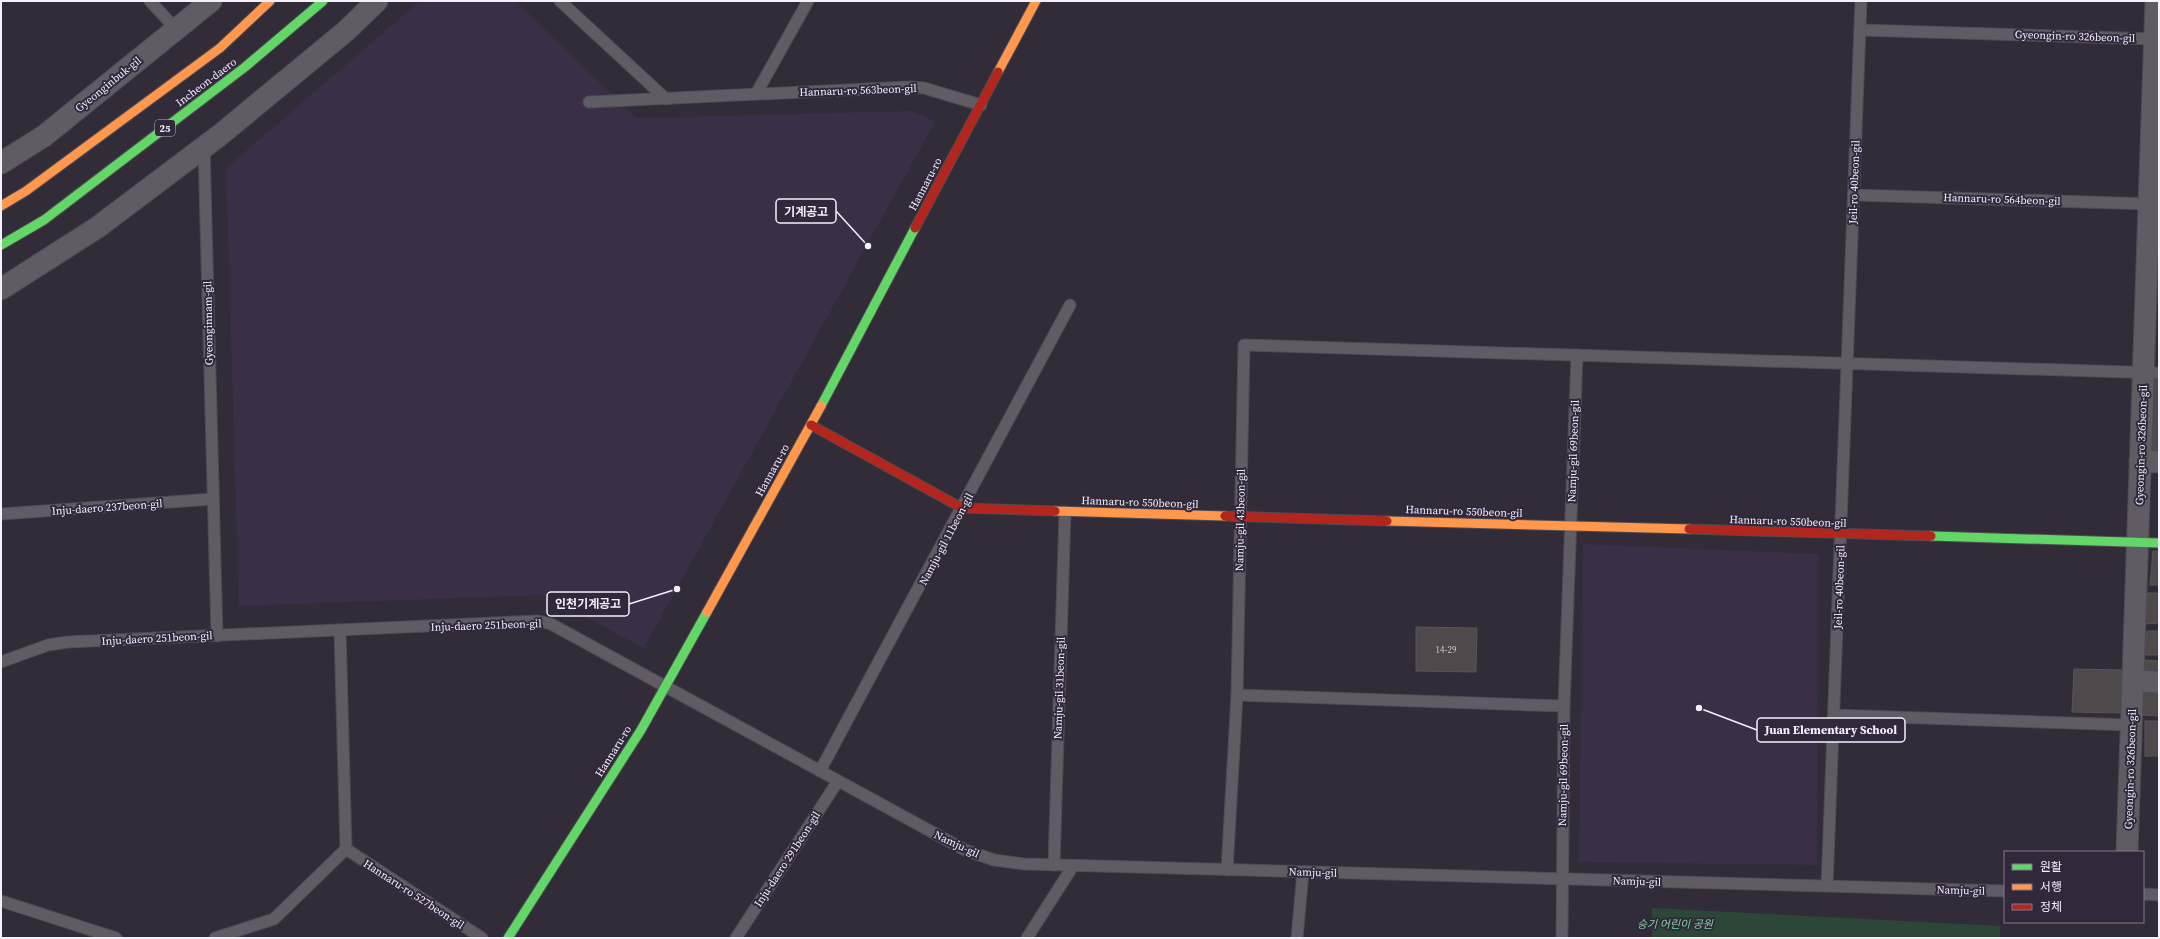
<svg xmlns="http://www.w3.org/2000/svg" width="2160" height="939" font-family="'Source Serif 4','Noto Sans KR',serif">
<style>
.built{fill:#3b2f47}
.green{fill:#2c4737}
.building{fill:#4f494b;stroke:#5b5457}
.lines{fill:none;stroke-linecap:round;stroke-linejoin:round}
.lane-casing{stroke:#4e4a53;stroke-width:13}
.street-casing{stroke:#4e4a53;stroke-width:23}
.fast-casing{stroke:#4e4a53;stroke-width:11}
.slow-casing{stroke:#4e4a53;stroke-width:11}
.jam-casing{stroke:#4e4a53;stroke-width:11}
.lane{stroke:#5f5c63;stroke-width:11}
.street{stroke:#5f5c63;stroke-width:21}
.fast{stroke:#63d668;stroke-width:9}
.slow{stroke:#ff974d;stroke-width:9}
.jam{stroke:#b3261e;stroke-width:9}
.labels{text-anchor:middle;stroke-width:4;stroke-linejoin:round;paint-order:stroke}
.number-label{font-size:9px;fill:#ccc6d0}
.shield{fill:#31283b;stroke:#bbb4c3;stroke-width:1}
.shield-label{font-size:10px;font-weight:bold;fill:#f6f0fd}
.street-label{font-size:11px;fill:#f6f0fd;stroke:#31283b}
.park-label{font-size:11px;font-style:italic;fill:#80d59f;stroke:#31283b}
.leader{fill:none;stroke:#f6f0fd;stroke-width:1.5}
.callout-dot{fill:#f6f0fd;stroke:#31283b;stroke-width:1.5}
.callout{fill:#31283b;stroke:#f6f0fd;stroke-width:1.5}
.callout-label{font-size:12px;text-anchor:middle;font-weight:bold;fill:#f6f0fd}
</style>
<rect width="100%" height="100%" fill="#312c37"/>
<g class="built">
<path d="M 420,1 L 516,1 L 636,118 L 912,111 L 935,122 L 644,648 L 544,595 L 239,606 L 226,168 Z"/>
<path d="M 1583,544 L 1819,554 L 1817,865 L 1579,862 Z"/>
</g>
<path class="green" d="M 1652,908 L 2000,926 L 2000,938 L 1652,938 Z"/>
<g class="building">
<path d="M 2144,373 L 2159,373 L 2159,462 L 2140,461 Z"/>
<path d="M 2153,551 L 2159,551 L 2159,585 L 2150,585 Z"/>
<path d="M 2147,593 L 2159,593 L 2159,623 L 2145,624 Z"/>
<path d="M 1416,627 L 1477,628 L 1476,672 L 1416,671 Z"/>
<path d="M 2147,631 L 2159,631 L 2159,655 L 2144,655 Z"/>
<path d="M 2145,660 L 2159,661 L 2159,678 L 2144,678 Z"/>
<path d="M 2074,669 L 2122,670 L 2121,713 L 2072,712 Z"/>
<path d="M 2143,684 L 2159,685 L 2159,716 L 2142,715 Z"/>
<rect x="2145" y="721" width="14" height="35"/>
</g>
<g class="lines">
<g class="lane-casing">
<g id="lane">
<path d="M 150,1 L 176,29"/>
<path d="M 560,1 L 666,99"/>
<path d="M 1860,30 L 2155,39"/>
<path d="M 756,94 L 808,1"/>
<path d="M 589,102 L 910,87 L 924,88 L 981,105"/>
<path d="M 204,147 L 217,636"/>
<path d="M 1854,195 L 2152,204"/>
<path d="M 1,514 L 213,499"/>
<path d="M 340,630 L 346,849 L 482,938"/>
<path d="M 1,662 L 48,645 L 68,642 L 538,621 L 551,624 L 965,850 L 994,860 L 1024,864 L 2005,891"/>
<path d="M 1237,695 L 1564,706"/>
<path d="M 1834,715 L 2131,725"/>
<path d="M 820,771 L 1070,305"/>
<path d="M 1054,865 L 1065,512"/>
<path d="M 1227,870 L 1237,695 L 1244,345 L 2159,373"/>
<path d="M 1827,886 L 1861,1"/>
<path d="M 2143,894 L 2159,895"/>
<path d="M 1,901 L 116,938"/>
<path d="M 215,938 L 274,919 L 346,849"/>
<path d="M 736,938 L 838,781"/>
<path d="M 1027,938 L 1073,866"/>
<path d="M 1297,938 L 1303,872"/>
<path d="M 1562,938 L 1564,706 L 1577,355"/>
</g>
</g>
<g class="street-casing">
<g id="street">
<path d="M 1,163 L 44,136 L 211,1"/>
<path d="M 1,289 L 98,227 L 220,135 L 346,31 L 377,1"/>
<path d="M 2140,461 L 2159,462"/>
<path d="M 2133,681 L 2159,682"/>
<path d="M 2127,852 L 2156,1"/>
</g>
</g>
<g class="fast-casing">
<g id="fast">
<path d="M 1,245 L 44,220 L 245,67 L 323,1"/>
<path d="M 821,406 L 915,228"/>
<path d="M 1931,536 L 2159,543"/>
<path d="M 508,938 L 641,730 L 707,612"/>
</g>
</g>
<g class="slow-casing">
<g id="slow">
<path d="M 998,72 L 1036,1"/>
<path d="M 1,206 L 26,191 L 220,48 L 270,1"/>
<path d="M 1055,511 L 1225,516"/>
<path d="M 1387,521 L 1689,529"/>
<path d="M 707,612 L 821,406"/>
</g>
</g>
<g class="jam-casing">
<g id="jam">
<path d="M 915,228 L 998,72"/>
<path d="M 811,425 L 962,508 L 1055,511"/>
<path d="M 1225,516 L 1387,521"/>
<path d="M 1689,529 L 1931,536"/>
</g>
</g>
<use href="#lane" class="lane"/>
<use href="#street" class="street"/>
<use href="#fast" class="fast"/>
<use href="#slow" class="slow"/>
<use href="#jam" class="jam"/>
</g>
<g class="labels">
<g class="number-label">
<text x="1446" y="653">14-29</text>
</g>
<rect class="shield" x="155" y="120" width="20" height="16" rx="3"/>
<g class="shield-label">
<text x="165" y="132">25</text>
</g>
<g class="street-label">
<text transform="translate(2075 36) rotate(2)" y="4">Gyeongin-ro 326beon-gil</text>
<text transform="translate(206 82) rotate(-37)" y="4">Incheon-daero</text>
<text transform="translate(108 84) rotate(-39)" y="4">Gyeonginbuk-gil</text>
<text transform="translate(858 90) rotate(-2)" y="4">Hannaru-ro 563beon-gil</text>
<text transform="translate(1854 182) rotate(-88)" y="4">Jeil-ro 40beon-gil</text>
<text transform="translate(925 184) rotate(-62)" y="4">Hannaru-ro</text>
<text transform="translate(2002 199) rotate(2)" y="4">Hannaru-ro 564beon-gil</text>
<text transform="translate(208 323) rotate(-91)" y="4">Gyeonginnam-gil</text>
<text transform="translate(2141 445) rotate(-88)" y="4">Gyeongin-ro 326beon-gil</text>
<text transform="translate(1573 451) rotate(-88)" y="4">Namju-gil 69beon-gil</text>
<text transform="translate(772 470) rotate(-61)" y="4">Hannaru-ro</text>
<text transform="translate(1140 502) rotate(2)" y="4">Hannaru-ro 550beon-gil</text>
<text transform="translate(107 507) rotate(-4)" y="4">Inju-daero 237beon-gil</text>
<text transform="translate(1464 511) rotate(2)" y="4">Hannaru-ro 550beon-gil</text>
<text transform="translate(1240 520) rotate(-89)" y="4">Namju-gil 43beon-gil</text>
<text transform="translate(1788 521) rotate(2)" y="4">Hannaru-ro 550beon-gil</text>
<text transform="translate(946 539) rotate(-62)" y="4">Namju-gil 11beon-gil</text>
<text transform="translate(1839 587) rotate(-88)" y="4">Jeil-ro 40beon-gil</text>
<text transform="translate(486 625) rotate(-2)" y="4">Inju-daero 251beon-gil</text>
<text transform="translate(157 638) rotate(-3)" y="4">Inju-daero 251beon-gil</text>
<text transform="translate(1059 688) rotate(-88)" y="4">Namju-gil 31beon-gil</text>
<text transform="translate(613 751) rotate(-58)" y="4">Hannaru-ro</text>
<text transform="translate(2130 769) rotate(-88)" y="4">Gyeongin-ro 326beon-gil</text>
<text transform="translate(1563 775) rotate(-89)" y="4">Namju-gil 69beon-gil</text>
<text transform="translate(957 844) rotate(25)" y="4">Namju-gil</text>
<text transform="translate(787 859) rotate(-57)" y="4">Inju-daero 291beon-gil</text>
<text transform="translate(1313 872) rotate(2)" y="4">Namju-gil</text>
<text transform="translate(1637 881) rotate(2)" y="4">Namju-gil</text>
<text transform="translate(1961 890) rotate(2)" y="4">Namju-gil</text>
<text transform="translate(414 894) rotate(33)" y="4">Hannaru-ro 527beon-gil</text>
</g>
<g class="park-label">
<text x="1675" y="928">승기 어린이 공원</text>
</g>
</g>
<path class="leader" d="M868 246L836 211M677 589L629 604M1699 708L1757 730"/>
<g class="callout-dot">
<circle cx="868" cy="246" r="4"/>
<circle cx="677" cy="589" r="4"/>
<circle cx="1699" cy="708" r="4"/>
</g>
<g class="callout">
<rect x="776" y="199" width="60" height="24" rx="4"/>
<rect x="547" y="592" width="82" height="24" rx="4"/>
<rect x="1757" y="718" width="148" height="24" rx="4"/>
</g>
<g class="callout-label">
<text x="806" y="216">기계공고</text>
<text x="588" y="608">인천기계공고</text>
<text x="1831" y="734">Juan Elementary School</text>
</g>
<rect width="2160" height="939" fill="none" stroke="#f6f0fd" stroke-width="4"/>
<rect x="2004" y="851" width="140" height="72" fill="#31283b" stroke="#807889"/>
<rect x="2012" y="864" width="20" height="6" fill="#63d668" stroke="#807889"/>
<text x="2040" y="871" font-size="12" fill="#f6f0fd">원활</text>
<rect x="2012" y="884" width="20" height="6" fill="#ff974d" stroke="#807889"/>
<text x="2040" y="891" font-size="12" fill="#f6f0fd">서행</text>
<rect x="2012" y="904" width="20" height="6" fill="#b3261e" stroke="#807889"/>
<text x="2040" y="911" font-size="12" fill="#f6f0fd">정체</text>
</svg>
